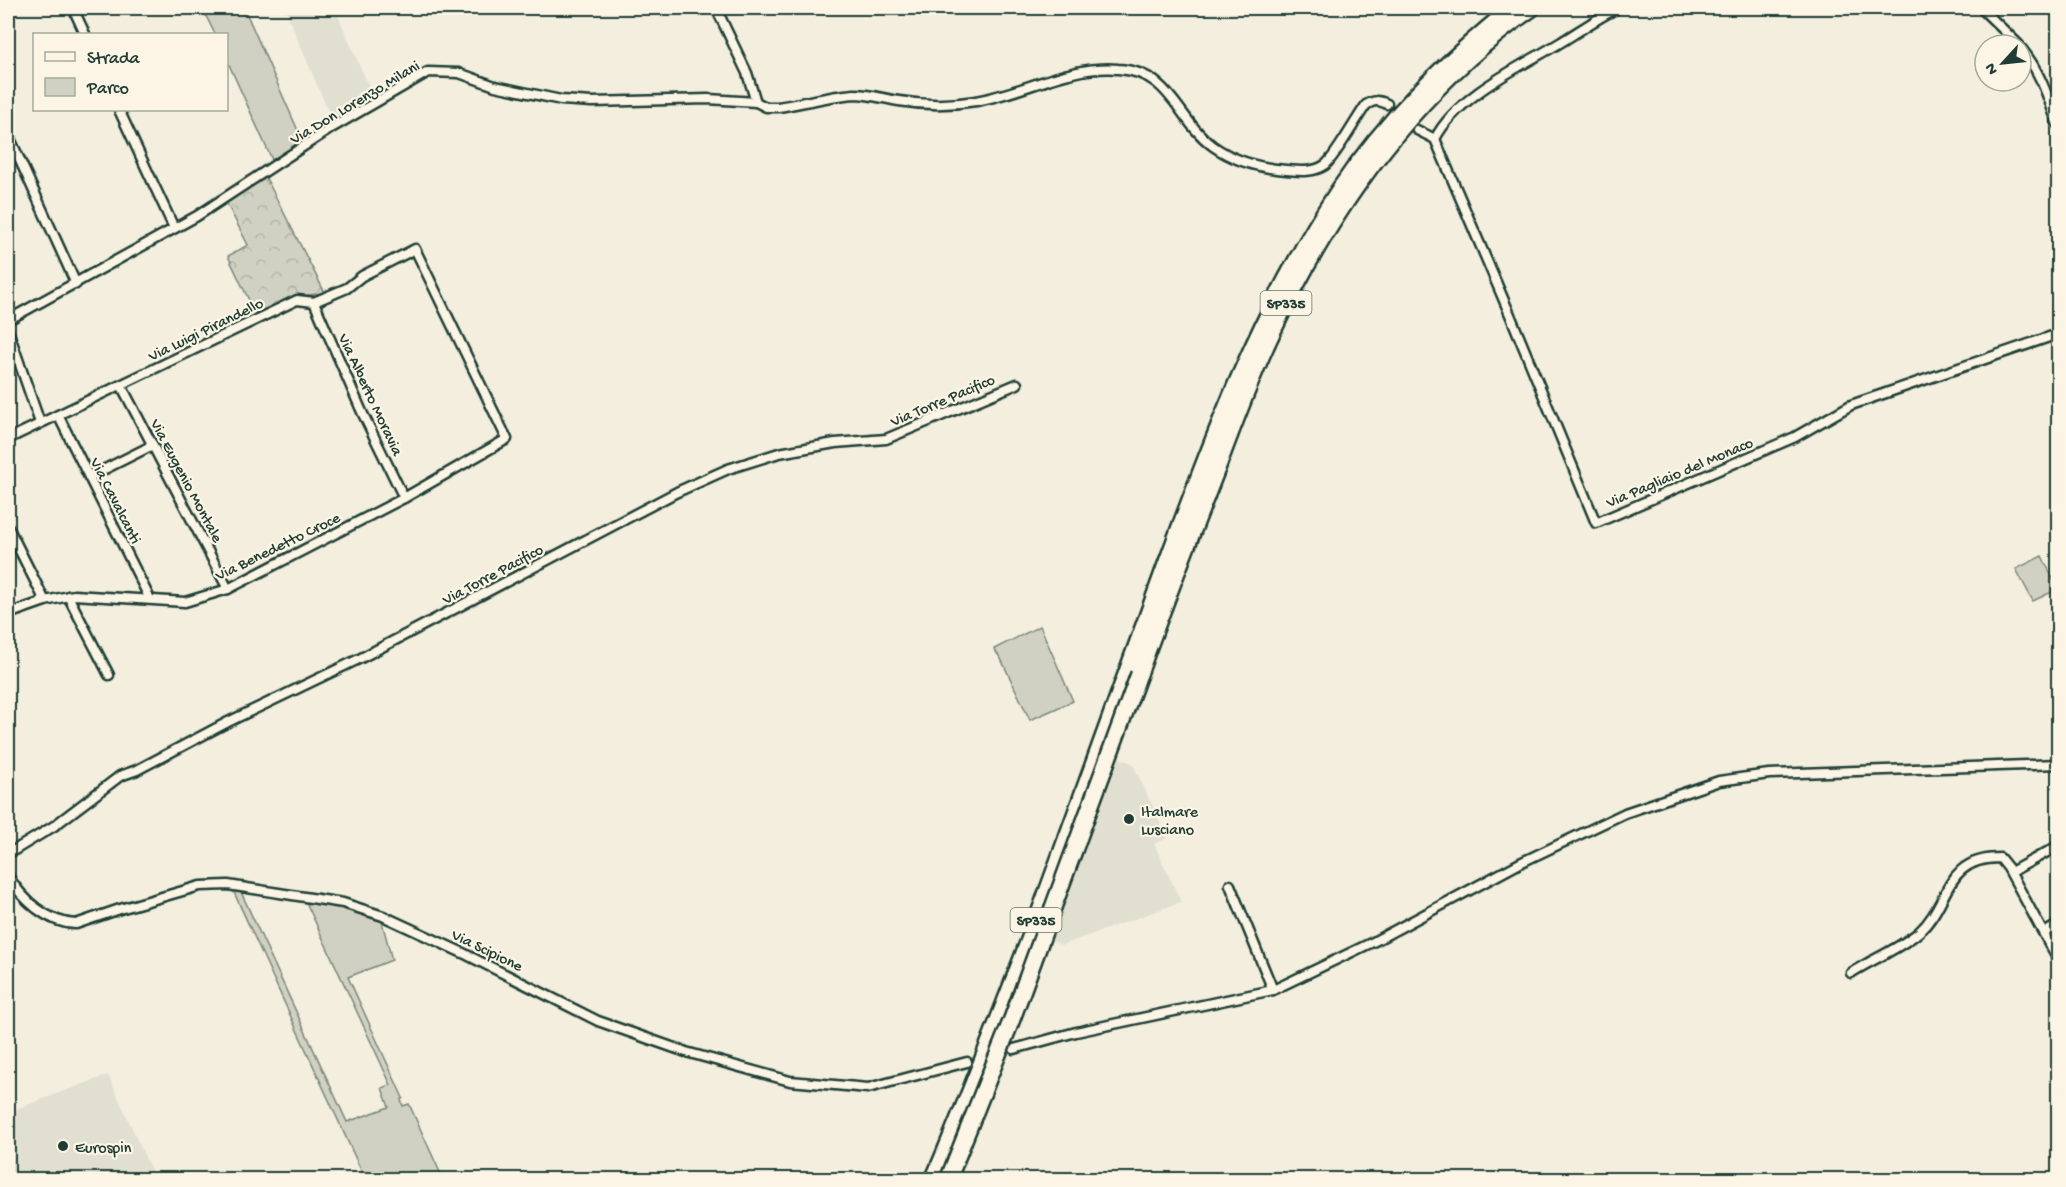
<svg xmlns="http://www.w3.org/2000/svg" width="2066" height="1187" font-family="'Gochi Hand',sans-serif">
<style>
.built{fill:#e1dfd0}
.green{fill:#d0d1c2;stroke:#78877b;stroke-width:1.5}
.forest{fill:url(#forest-crowns);stroke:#78877b;stroke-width:1.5}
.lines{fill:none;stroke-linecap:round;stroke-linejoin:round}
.street-casing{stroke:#1f3d34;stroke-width:13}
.highway-casing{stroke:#1f3d34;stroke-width:20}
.street{stroke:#fcf5e5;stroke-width:8}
.highway{stroke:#fcf5e5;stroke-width:15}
.highway-bridge-casing{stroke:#1f3d34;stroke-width:20;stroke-linecap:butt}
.highway-bridge{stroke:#fcf5e5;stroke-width:15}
.poi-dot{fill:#1f3d34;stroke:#fcf5e5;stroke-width:2}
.labels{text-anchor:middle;stroke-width:4.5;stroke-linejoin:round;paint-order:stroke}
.shield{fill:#fcf5e5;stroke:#617469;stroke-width:1.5}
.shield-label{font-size:15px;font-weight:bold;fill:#1f3d34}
.street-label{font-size:16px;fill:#1f3d34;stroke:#fcf5e5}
.poi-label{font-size:16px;fill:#1f3d34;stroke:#fcf5e5;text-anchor:start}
</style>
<defs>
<pattern id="forest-crowns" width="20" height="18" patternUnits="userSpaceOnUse" patternTransform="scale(1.5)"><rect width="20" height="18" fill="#d0d1c2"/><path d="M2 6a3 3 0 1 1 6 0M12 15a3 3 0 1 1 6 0" fill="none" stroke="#b2b4a7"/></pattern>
</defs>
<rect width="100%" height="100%" fill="#f3eede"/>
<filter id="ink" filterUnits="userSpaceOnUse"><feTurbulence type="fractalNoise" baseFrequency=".0167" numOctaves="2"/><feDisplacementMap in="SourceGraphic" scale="12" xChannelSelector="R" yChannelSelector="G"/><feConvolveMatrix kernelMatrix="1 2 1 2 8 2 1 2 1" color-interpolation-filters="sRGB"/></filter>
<g filter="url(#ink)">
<g class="built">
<path d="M 286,8 L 358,8 L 338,16 L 373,96 L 333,122 L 290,21 Z"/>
<path d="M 1116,756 L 1133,764 L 1167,838 L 1154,844 L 1181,902 L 1062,945 L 1050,940 Z"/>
<path d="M 108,1075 L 155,1179 L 8,1179 L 8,1112 Z"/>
</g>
<g class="green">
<path d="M 202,8 L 254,8 L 245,10 L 303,142 L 273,162 L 227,60 L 226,34 L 215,34 Z"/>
<path d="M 2042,556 L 2058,589 L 2033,601 L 2016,569 Z"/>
<path d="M 1040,626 L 1073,701 L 1030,720 L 1001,659 L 994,649 Z"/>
<path d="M 232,888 L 240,890 L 347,1122 L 389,1107 L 382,1088 L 391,1085 L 305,900 L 344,906 L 381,918 L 392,960 L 348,977 L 403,1098 L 401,1100 L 403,1106 L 409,1104 L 443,1179 L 365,1179 Z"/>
</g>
<path class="forest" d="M 265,176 L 325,293 L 300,296 L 257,317 L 228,256 L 248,245 L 226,202 Z"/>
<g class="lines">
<g class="street-casing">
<g id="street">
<path d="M 73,8 L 85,34"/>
<path d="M 716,8 L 747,73 L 756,102"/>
<path d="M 1981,8 L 2019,45"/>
<path d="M 2021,48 C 2040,71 2048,97 2058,125"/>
<path d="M 119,110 L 174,228"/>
<path d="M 1417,130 L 1435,139"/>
<path d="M 8,134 L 76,284"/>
<path d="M 1435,139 L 1511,317 L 1596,523 L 1795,437 L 1851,405 L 2058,334"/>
<path d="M 1435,139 C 1457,96 1518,68 1558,44 C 1578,32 1597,18 1618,8"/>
<path d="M 314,302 L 362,412 L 404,498"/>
<path d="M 8,320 L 197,216 L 333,127 L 428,72 L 459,73 L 495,86 L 561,100 L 592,102 L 708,99 L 756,102 L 766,107 L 778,107 C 803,103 829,96 854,94 C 870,94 884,99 899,101 C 923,105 952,105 976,101 C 1024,93 1068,65 1118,69 C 1172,72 1176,119 1213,146 C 1234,161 1260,168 1286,170 C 1299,171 1313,173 1325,165 C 1334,159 1358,116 1366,105 C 1374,100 1378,100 1387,104"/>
<path d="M 8,330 L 40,423"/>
<path d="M 121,385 L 228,589"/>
<path d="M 58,415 L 150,599"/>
<path d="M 8,439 L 297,300 L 314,302 L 347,288 L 362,276 L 415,249 L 507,439 L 404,498 L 228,589 L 185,602 L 74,595 L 45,601 L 8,614"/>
<path d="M 89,477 L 153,445"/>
<path d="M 8,527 L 45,601"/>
<path d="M 68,596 L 109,675"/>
<path d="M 8,854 L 54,826 L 120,776 L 137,770 L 228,722 L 361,658 L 677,492 L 728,469 L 779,453 L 835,443 L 886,439 L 1017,384"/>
<path d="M 2011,872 L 2058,846"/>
<path d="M 8,876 C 22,899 47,923 76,924 L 120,909 L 200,886 L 228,885 L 343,903 L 383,916 L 463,953 L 598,1021 L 686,1052 L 790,1081 L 868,1088 L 967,1062"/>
<path d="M 1230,885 L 1273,990"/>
<path d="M 2044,933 L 2058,925"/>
<path d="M 1851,973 C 1873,959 1899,949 1919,932 C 1951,903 1943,858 2000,858 L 2008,868 L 2058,960"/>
<path d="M 1014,1049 L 1076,1032 L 1273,990 L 1375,941 L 1522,862 L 1625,813 L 1719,781 L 1769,774 L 2058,764"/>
</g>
</g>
<g class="highway-casing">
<g id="highway">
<path d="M 1139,674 C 1164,604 1191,535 1218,466 C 1234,423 1250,380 1269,339 C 1330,209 1413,91 1532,8"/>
<path d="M 933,1180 C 946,1151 957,1122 969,1094 C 993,1034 1016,974 1039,914 C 1081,799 1122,685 1164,570 C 1212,439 1261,307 1339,190 C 1386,119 1446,62 1512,8"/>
</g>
</g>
<use href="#street" class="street"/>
<use href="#highway" class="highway"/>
<g class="highway-bridge-casing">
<path id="highway-bridge" d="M 948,1180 L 1012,1019 L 1139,674"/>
</g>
<use href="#highway-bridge" class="highway-bridge"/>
</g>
</g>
<g class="poi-dot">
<circle cx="1129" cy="819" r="6"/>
<circle cx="63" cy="1146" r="6"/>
</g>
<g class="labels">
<g class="shield">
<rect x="1260.5" y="291" width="51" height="24" rx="4.5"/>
<rect x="1010.5" y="908" width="51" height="24" rx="4.5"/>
</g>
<g class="shield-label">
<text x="1286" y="308">SP335</text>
<text x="1036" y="925">SP335</text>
</g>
<g class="street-label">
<text transform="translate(354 101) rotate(-31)" y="6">Via Don Lorenzo Milani</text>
<text transform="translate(205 328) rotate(-26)" y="6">Via Luigi Pirandello</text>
<text transform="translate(372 394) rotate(65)" y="6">Via Alberto Moravia</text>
<text transform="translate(942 399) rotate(-23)" y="6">Via Torre Pacifico</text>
<text transform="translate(1679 471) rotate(-23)" y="6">Via Pagliaio del Monaco</text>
<text transform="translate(188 480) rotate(62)" y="6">Via Eugenio Montale</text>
<text transform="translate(117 500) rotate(63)" y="6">Via Cavalcanti</text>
<text transform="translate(277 545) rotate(-26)" y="6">Via Benedetto Croce</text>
<text transform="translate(492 573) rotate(-28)" y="6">Via Torre Pacifico</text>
<text transform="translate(488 949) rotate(26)" y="6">Via Scipione</text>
</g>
<g class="poi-label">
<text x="1141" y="816">Italmare<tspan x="1141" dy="18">Lusciano</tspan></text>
<text x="75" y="1152">Eurospin</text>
</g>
</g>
<rect width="2066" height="1187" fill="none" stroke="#fcf5e5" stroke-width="30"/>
<rect x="15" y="15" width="2036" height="1157" fill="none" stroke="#1f3d34" stroke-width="2" filter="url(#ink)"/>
<rect x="33" y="33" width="195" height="78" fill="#fcf5e5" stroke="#a4ab9e" stroke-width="1.5"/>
<rect x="45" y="52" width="30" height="9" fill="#fcf5e5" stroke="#a4ab9e" stroke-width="1.5"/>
<text x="87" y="63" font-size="18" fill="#1f3d34">Strada</text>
<rect x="45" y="78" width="30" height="18" fill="#d0d1c2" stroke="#a4ab9e" stroke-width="1.5"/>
<text x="87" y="93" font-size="18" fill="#1f3d34">Parco</text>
<g transform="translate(2003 63) rotate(243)"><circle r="28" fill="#fcf5e5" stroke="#a4ab9e" stroke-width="1.5"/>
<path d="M0-4.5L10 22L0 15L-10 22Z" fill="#1f3d34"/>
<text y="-9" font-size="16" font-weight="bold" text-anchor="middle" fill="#1f3d34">N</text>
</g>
</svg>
